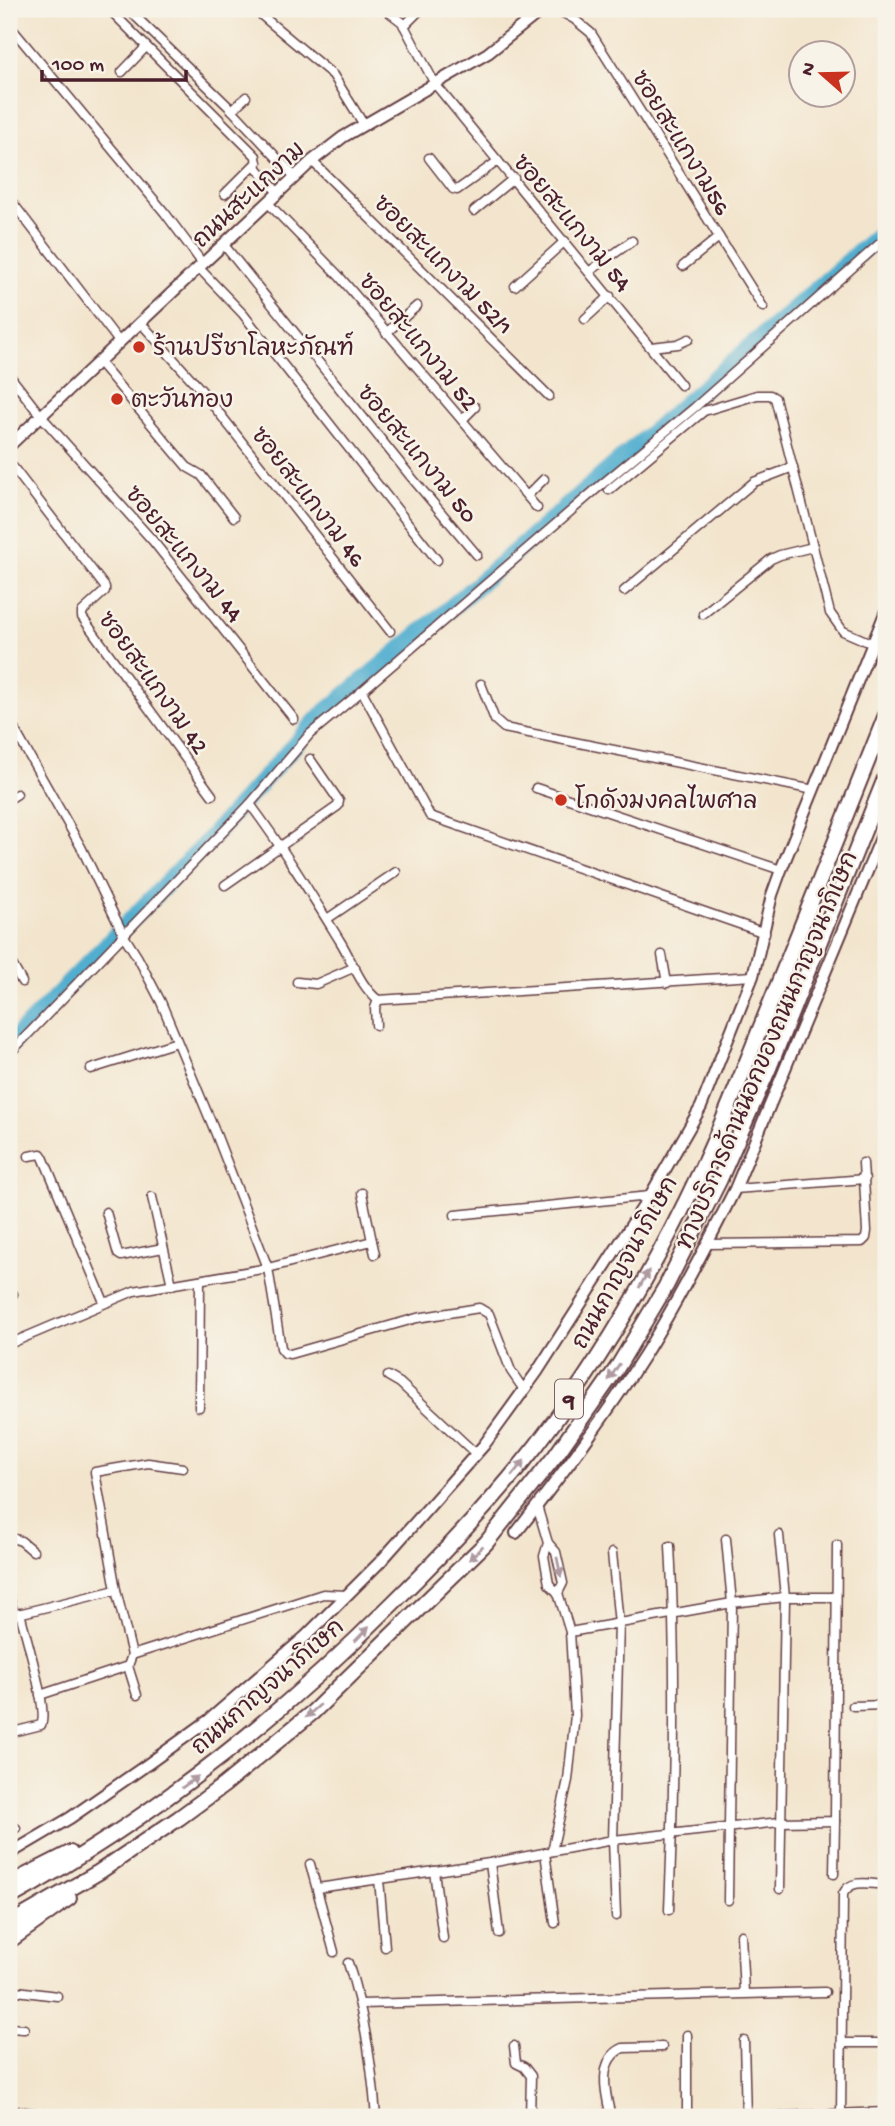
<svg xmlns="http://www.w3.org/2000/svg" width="895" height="2126" font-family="'Gochi Hand','Playpen Sans Thai',sans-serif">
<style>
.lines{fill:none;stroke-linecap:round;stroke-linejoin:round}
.river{stroke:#51aecf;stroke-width:18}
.street-casing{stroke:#633d43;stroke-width:11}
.secondary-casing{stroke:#633d43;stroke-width:14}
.highway-casing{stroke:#633d43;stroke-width:18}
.street{stroke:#fff;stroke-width:8}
.secondary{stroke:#fff;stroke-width:10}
.highway{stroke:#fff;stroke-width:14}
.oneway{fill:#ae9aa0}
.poi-dot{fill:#c8321e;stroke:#f7f3e8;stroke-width:2.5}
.labels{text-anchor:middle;stroke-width:5;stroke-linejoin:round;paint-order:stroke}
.shield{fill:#f7f3e8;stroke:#7e5f64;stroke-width:2}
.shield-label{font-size:23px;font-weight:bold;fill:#4a1f2b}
.street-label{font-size:24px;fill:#4a1f2b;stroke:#f7f3e8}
.poi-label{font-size:24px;fill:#4a1f2b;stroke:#f7f3e8;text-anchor:start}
</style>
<rect width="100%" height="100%" fill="#f7f3e8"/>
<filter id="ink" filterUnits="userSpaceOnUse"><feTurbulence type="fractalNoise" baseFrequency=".0143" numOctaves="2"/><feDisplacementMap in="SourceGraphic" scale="14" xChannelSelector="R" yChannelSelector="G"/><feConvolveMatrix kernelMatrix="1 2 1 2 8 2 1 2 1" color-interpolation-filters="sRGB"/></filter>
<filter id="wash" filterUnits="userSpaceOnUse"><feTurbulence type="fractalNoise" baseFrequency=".00686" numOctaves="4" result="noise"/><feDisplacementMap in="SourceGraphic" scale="28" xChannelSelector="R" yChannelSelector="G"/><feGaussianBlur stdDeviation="1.57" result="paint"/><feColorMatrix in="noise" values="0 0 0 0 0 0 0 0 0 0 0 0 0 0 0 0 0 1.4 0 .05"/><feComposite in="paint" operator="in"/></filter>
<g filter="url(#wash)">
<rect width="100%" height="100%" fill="#f3e5cd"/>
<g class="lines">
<path class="river" d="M 9,1045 L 206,843 L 319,718 L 454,605 L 886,229"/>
</g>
</g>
<g filter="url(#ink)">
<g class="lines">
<g class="street-casing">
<g id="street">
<path d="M 109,9 L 256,156 L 257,168 L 278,193"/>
<path d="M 128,9 L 232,110 L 295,177"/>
<path d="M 254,9 L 333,75 L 364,125"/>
<path d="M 385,9 L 402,22 L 435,84 L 681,385"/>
<path d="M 556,9 L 574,19 L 591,33 L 763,307"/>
<path d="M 9,25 L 165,213 L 203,264"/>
<path d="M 404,26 L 421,9"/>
<path d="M 122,72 L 146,47"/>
<path d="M 232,110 L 246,97"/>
<path d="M 429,158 L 453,189 L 457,190 L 498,161"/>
<path d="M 312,161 L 549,396"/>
<path d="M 225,194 L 257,162"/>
<path d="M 9,198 L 120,343"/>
<path d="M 268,203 L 339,276 L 537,508"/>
<path d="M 474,211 L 514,178"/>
<path d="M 224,245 L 412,478 L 477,555"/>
<path d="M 683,266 L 719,237"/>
<path d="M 199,268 L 243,314 L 437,560"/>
<path d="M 590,271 L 632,241"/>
<path d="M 515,286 L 565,241"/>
<path d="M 585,319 L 610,296"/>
<path d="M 141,323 L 202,391 L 390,631"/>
<path d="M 386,333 L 417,306"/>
<path d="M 651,347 L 678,344 L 689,339"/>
<path d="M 99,362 L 187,467 L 201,475 L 234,517"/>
<path d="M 9,375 L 41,416 L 153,541 L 294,719"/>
<path d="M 462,420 L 475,407"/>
<path d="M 9,462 L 105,587 L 105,591 L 82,612 L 82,617 L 212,795"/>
<path d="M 609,490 L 704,411 L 757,395 L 770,395 L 775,398 L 830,613 L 843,631 L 873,644"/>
<path d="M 527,496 L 544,479"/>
<path d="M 624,591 L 754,482 L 793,467"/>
<path d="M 703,614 L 771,559 L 780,555 L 813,547"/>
<path d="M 481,684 L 495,720 L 504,728 L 814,790"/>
<path d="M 362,691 L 601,485 L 694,408 L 886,238"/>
<path d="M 9,720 L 81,847 L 124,936 L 138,958 L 161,1002 L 216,1134 L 268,1268 L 281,1348 L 285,1353 L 290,1354 L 417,1318 L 479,1308 L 489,1314 L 511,1371 L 524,1390"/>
<path d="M 536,788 L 781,870"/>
<path d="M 9,799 L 17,794"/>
<path d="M 250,804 C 283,848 311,894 340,941 C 352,960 360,986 378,1000 L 753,976"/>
<path d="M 225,885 L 338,806 L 339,801 L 310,759"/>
<path d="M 327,919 L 396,872"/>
<path d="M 662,955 L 667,983"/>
<path d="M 9,959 L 22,982"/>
<path d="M 297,982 L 316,984 L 355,967"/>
<path d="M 376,1025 L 375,1008 L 378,1000"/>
<path d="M 9,1054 L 250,804 L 310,734 L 362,691 L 430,816 L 765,933"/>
<path d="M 91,1069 L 177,1042"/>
<path d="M 29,1156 L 41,1154 L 43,1157 L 104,1302"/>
<path d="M 735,1189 L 865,1179"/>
<path d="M 152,1197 L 172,1285"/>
<path d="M 106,1212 L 118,1254 L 121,1256 L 163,1248"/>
<path d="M 455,1215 L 650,1196"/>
<path d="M 372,1241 L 375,1254"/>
<path d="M 707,1244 L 862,1242 L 866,1238 L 867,1231 L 863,1163"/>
<path d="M 9,1296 L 13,1294"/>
<path d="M 9,1344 L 134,1291 L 268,1268 L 372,1241 L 362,1193"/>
<path d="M 388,1376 L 400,1383 L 476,1454"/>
<path d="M 199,1407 L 200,1280"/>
<path d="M 183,1468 L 148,1463 L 95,1472 L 116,1590 L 132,1655 L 323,1594 L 347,1595"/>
<path d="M 537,1506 L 548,1543 L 556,1552 L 563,1583 L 558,1593"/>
<path d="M 779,1535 L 785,1597 L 780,1889"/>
<path d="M 9,1537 L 21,1541 L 33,1551"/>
<path d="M 726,1539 L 732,1603 L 728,1900"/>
<path d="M 548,1543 L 544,1556 L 549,1584 L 558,1593 L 570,1632 L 575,1715 L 568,1780 L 552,1851"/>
<path d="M 612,1553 L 619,1624 L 613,1840 L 616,1916"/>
<path d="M 9,1596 L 14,1615 L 116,1590"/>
<path d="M 570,1632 L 732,1603 L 785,1597 L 836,1597"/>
<path d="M 128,1666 L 137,1695"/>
<path d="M 40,1695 L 128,1666 L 132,1655"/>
<path d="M 853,1706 L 886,1705"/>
<path d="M 9,1733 L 41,1725 C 49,1711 25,1633 20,1613"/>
<path d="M 9,1831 L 16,1828"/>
<path d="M 545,1853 L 555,1923"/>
<path d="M 490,1863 L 499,1933"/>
<path d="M 310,1864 L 334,1952"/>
<path d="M 434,1871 L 443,1938"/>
<path d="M 834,1874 L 835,1821"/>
<path d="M 379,1879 L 385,1947"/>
<path d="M 318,1888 L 490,1863 L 613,1840 L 780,1822 L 835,1821 L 837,1545"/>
<path d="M 669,1910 C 674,1789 677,1667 670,1546"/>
<path d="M 741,1935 L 744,1993"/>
<path d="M 348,1963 C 365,2014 372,2064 376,2117"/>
<path d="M 9,1990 L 57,1996"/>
<path d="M 361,2004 L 825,1992"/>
<path d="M 9,2028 L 24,2029"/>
<path d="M 744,2041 L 746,2117"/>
<path d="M 842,2043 L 886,2043"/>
<path d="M 514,2046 L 516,2063 L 524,2067 L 531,2076 L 530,2117"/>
<path d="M 9,2110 L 66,2117"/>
<path d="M 611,2117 C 606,2096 596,2060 623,2048 L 662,2047"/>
<path d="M 687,2117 L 687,2035"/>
<path d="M 751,2117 L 886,2112"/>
<path d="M 841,2117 L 843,1894 C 851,1878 870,1884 886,1885"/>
</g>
</g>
<g class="secondary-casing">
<g id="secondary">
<path d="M 9,446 L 312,161 L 343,137 L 488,53 L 543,9"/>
<path d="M 516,1533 C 561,1475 606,1416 645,1354 C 678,1301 707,1245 735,1189 L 886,826"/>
<path d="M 9,1854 L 70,1818 L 148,1764 L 209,1720 L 269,1668 L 306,1636 L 382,1560 L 484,1445 L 537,1372 L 650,1196 L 701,1107 L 753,976 L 772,895 L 781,870 L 886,611"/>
</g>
</g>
<g class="highway-casing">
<g id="highway">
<path d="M 9,1884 L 70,1853"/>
<path d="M 9,1898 C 153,1818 277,1720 393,1603 C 444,1553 492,1502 536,1446 C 600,1362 655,1268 700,1172 C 727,1115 749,1055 773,997 C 811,903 848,809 886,715"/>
<path d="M 9,1924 L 99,1872 L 179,1818 L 224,1785 L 313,1712 L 486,1543 L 556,1455 L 617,1368 L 666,1286 L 720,1179 L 769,1068 L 886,776"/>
<path d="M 9,1941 L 69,1898"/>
</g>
</g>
<use href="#street" class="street"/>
<use href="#secondary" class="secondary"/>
<use href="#highway" class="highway"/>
</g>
<defs><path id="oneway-solid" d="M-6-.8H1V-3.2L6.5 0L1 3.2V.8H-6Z" transform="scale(1.75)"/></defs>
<g class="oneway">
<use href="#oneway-solid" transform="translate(644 1279) rotate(-61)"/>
<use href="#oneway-solid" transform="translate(614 1372) rotate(124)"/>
<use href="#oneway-solid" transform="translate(518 1468) rotate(-51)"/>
<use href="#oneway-solid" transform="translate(476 1553) rotate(135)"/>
<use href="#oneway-solid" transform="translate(559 1567) rotate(78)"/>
<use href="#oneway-solid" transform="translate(362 1634) rotate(-45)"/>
<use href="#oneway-solid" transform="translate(313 1711) rotate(138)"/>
<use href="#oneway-solid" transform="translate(190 1782) rotate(-36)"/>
</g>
</g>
<g class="poi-dot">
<circle cx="139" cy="347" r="7"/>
<circle cx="117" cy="399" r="7"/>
<circle cx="561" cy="800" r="7"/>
</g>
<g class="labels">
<rect class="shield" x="555" y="1379.5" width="28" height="39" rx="5"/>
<g class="shield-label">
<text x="569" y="1407">9</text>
</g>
<g class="street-label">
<text transform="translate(682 142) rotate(58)" y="8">ซอยสะแกงาม56</text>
<text transform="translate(248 194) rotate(-43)" y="8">ถนนสะแกงาม</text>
<text transform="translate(573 222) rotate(50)" y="8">ซอยสะแกงาม 54</text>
<text transform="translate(444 264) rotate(45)" y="8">ซอยสะแกงาม 52/1</text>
<text transform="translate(419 341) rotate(50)" y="8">ซอยสะแกงาม 52</text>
<text transform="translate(418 453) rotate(50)" y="8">ซอยสะแกงาม 50</text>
<text transform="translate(309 496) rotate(52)" y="8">ซอยสะแกงาม 46</text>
<text transform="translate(185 553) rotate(50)" y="8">ซอยสะแกงาม 44</text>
<text transform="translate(154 682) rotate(54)" y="8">ซอยสะแกงาม 42</text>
<text transform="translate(766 1050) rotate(-67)" y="8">ทางบริการด้านนอกของถนนกาญจนาภิเษก</text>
<text transform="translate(624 1262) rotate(-61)" y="8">ถนนกาญจนาภิเษก</text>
<text transform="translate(267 1686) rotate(-41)" y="8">ถนนกาญจนาภิเษก</text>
</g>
<g class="poi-label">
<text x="153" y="355">ร้านปรีชาโลหะภัณฑ์</text>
<text x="131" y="407">ตะวันทอง</text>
<text x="575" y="808">โกดังมงคลไพศาล</text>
</g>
</g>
<rect width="895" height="2126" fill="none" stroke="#f7f3e8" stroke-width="35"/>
<g transform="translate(822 74) rotate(290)"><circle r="33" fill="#f7f3e8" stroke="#b29e9c" stroke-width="2"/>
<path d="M0-5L12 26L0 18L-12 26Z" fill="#c8321e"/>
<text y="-10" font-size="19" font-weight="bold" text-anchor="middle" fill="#4a1f2b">N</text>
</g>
<path d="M42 70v10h144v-10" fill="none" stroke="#4a1f2b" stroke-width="3.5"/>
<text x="52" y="70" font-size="21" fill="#4a1f2b" stroke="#f7f3e8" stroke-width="5" paint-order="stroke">100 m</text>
</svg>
